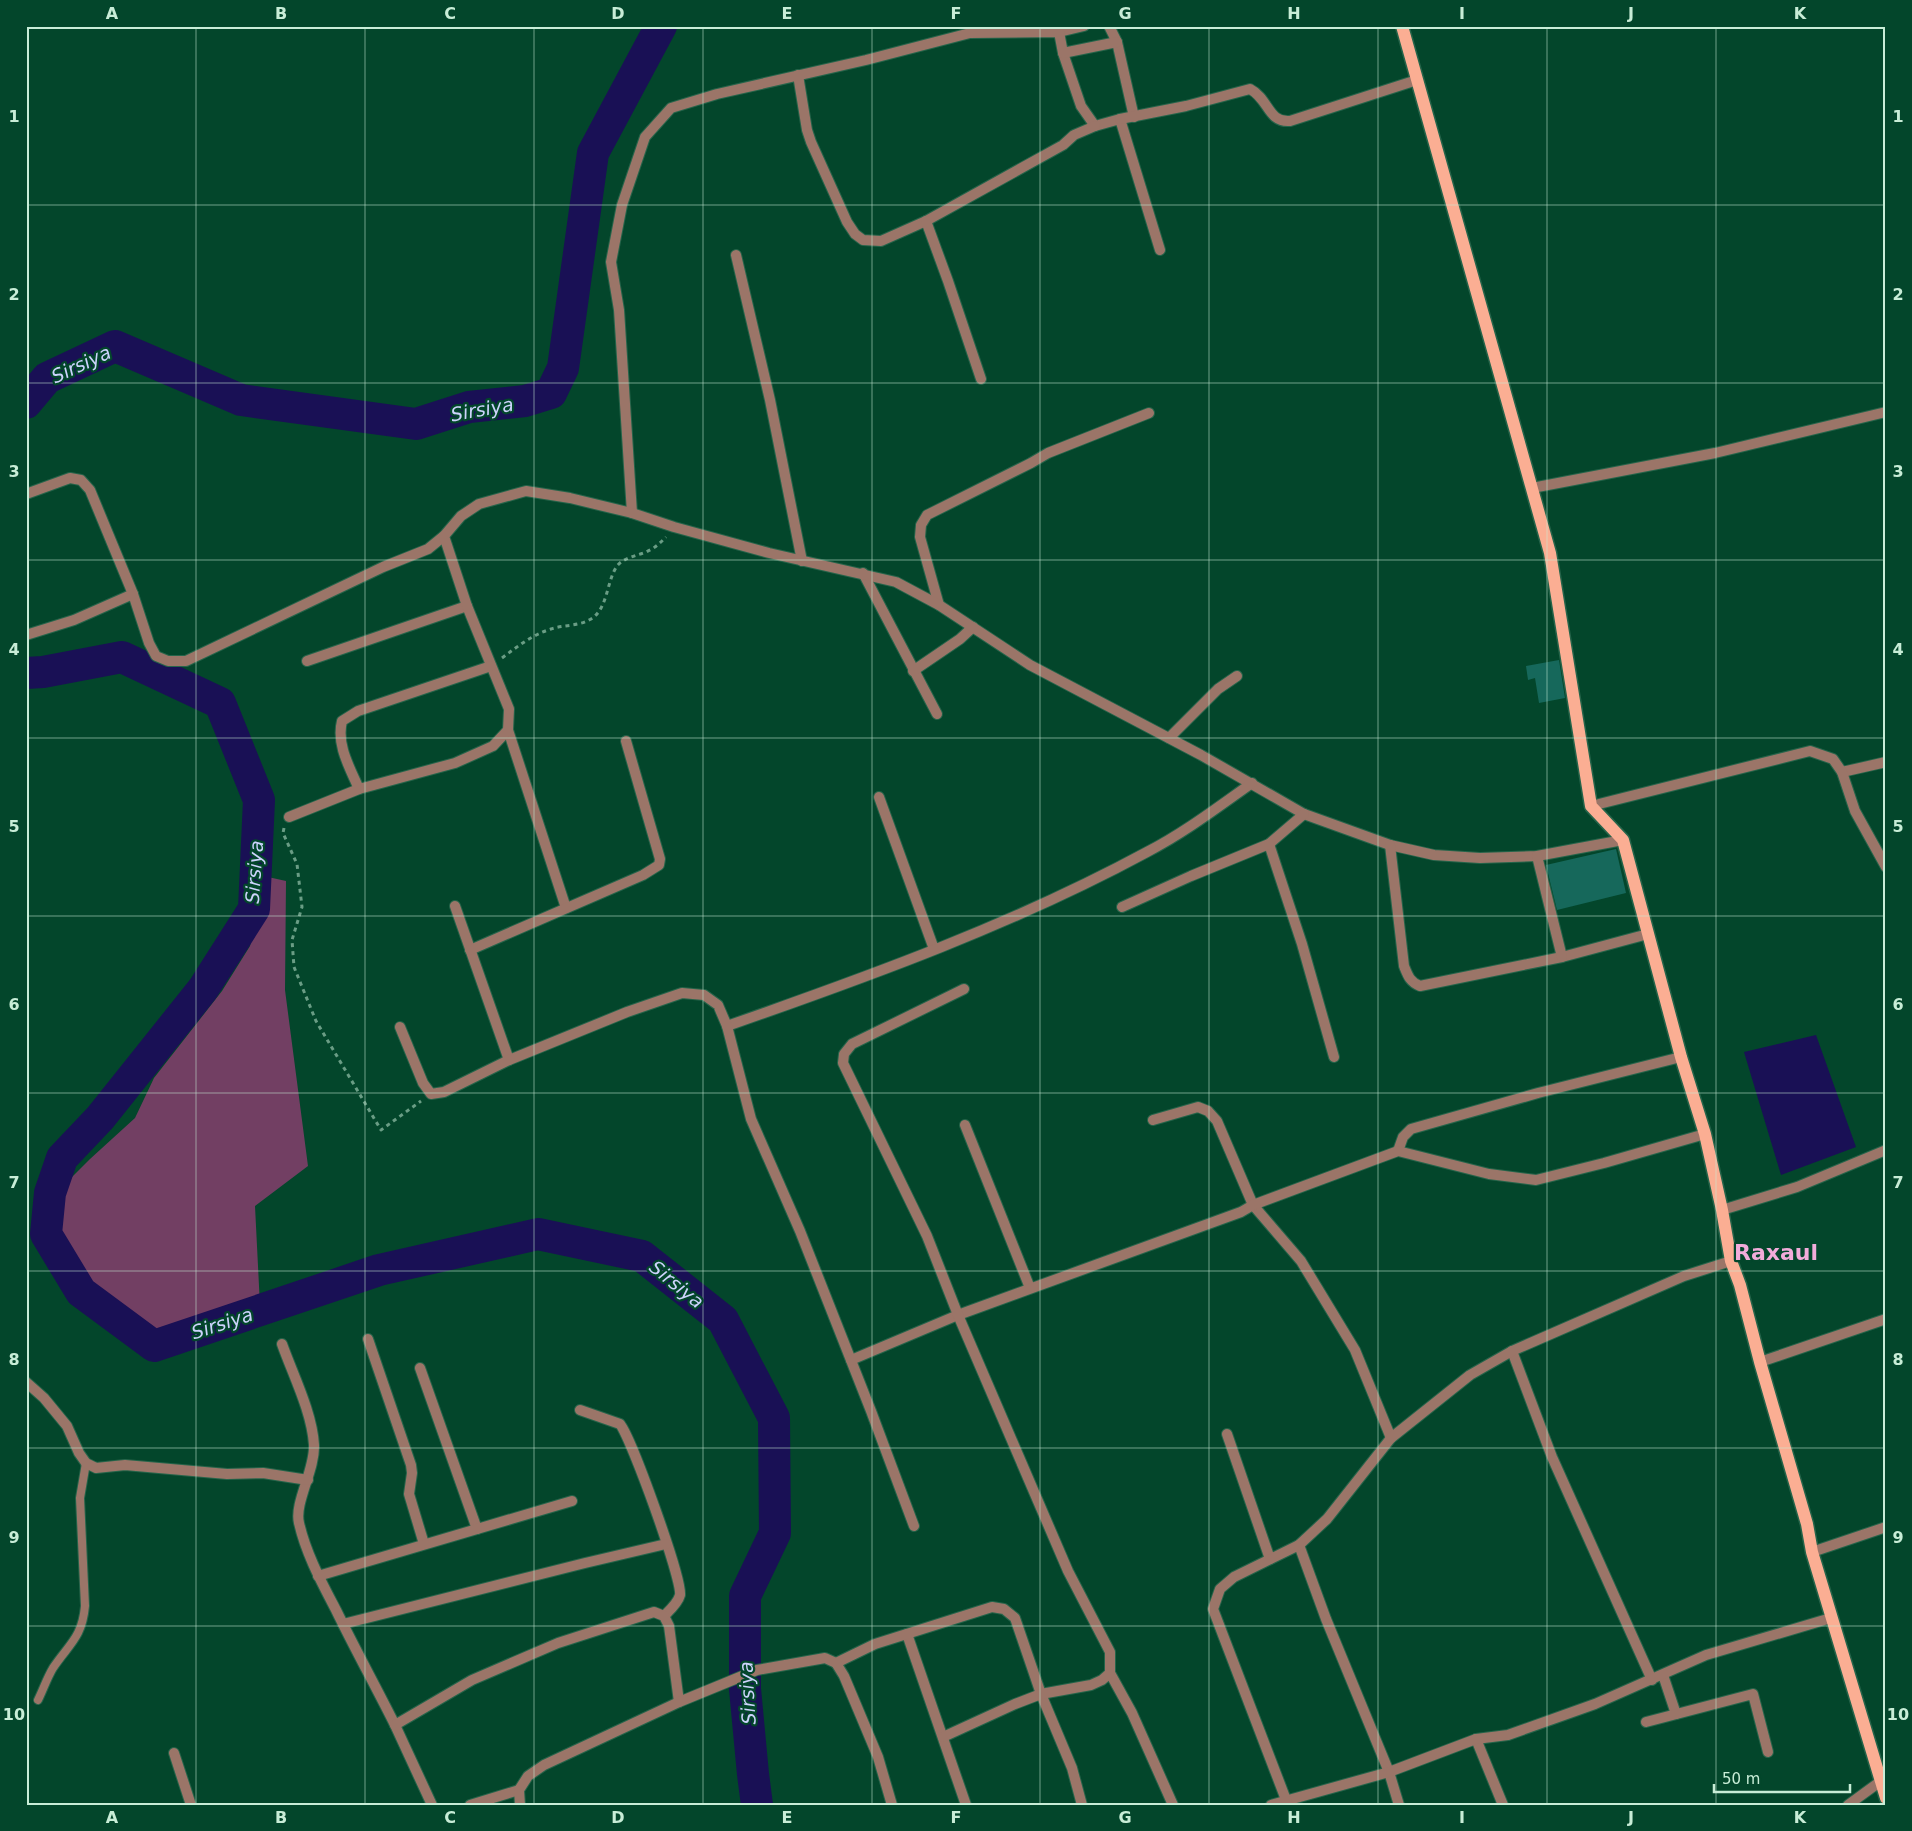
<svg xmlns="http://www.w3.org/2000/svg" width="1912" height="1831" font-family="'DejaVu Sans',sans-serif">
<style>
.green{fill:#723f63}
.water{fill:#191055}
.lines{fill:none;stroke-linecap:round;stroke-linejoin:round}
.river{stroke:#191055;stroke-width:32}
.building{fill:#16685b}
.lane-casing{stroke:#26644a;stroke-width:10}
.street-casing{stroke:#26644a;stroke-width:12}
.primary-casing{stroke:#26644a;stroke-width:15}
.path{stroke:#6a9d85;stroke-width:3;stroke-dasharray:4 4;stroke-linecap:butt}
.lane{stroke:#9b7568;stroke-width:8}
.street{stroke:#9b7568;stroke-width:10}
.primary{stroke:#fbae93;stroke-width:12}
.grid{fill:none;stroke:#c8edd7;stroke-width:1;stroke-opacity:0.55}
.labels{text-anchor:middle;stroke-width:4.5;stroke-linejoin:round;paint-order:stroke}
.water-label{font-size:19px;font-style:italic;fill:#cdd3fd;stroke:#03462b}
.district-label{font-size:22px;font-weight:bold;fill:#f1acda;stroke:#03462b}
.neatline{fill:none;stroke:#c8edd7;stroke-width:2}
.grid-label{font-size:16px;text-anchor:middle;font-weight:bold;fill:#c8edd7}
</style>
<rect width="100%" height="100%" fill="#03462b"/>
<path class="green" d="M 268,877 L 286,881 L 285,990 L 308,1166 L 255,1206 L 260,1306 L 227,1330 L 151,1347 L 114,1333 L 71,1279 L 57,1224 L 61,1188 L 90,1159 L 135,1118 L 154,1078 L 222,991 L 250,946 Z"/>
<path class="water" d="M 1816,1035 L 1856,1147 L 1781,1175 L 1744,1052 Z"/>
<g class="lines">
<g class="river">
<path d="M 26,403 L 47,378 L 115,346 L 241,400 L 416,424 L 469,407 L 525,401 L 551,393 L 563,368 L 593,153 L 661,26"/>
<path d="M 26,673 L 43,672 L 122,657 L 220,703 L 259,800 L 254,909 L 203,989 L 100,1118 L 62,1158 L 50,1193 L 46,1234 L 81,1292 L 154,1346 L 379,1270 L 538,1234 L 642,1256 L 723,1320 L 774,1418 L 775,1533 L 745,1596 L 745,1689 L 753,1774 L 757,1805"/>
</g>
</g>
<g class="building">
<path d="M 1559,660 L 1565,698 L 1539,703 L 1535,678 L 1528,680 L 1526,666 Z"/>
<path d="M 1616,849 L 1626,893 L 1557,910 L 1546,865 Z"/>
</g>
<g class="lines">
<g class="lane-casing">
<path id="lane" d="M 38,1700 C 43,1690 47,1678 53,1668 C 69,1644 82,1638 85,1606 L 80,1498 L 86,1463"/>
</g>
<g class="street-casing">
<g id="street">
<path d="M 1109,26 L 1117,42 L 1134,117"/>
<path d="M 1059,32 L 1084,26"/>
<path d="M 1063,53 L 1081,106 L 1095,126 L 1120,119 L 1160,250"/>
<path d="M 798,75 L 807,130 L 811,142 L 847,222 L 855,234 L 863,240 L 881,241 L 926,221 L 1063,145 L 1074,135 L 1095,126"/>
<path d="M 1120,119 L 1186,106 L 1250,89 C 1269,99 1268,123 1290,121 L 1417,80"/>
<path d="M 926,221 L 948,281 L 981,379"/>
<path d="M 736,255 L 770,400 L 802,561"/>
<path d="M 1532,488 L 1715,453 L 1886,412"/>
<path d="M 26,494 L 70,478 L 81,480 L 90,490 L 133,594"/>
<path d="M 632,513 L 619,310 L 611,262 L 622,205 L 645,137 L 671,108 L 717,94 L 866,60 L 970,33 L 1059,32 L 1063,53 L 1117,42"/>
<path d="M 863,573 L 937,714"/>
<path d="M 939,605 L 920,537 L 921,525 L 927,515 L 1031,463 L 1048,453 L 1149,413"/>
<path d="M 26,635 L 74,620 L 133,594 L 149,643 L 156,656 L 168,661 L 186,661 L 383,567 L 428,549 L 444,536"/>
<path d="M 307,661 L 467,606"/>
<path d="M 913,671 L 960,639 L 973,627"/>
<path d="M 508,730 L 566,908"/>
<path d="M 1169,738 L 1218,689 L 1237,676"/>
<path d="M 1842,772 L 1886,762"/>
<path d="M 359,789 L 455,763 L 493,746 L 508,730 L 509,709 L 467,606 L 444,536 L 461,516 L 479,504 L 526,491 L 570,498 L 632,513 L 674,527 L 769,553 L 896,582 L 939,605 L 1030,665 L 1201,755 L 1304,814 L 1390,845 L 1434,855 L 1480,858 L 1537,856 L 1623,840"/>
<path d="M 879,797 L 934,949"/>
<path d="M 1591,806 L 1810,751 L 1833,759 L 1842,772 L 1855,811 L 1886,867"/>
<path d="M 289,817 L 359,789 C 350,768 336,745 342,721 L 358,711 L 491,666"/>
<path d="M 1269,844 L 1302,944 L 1334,1057"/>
<path d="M 1390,845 L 1404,966 C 1408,976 1410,982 1420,986 L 1562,957 L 1648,934"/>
<path d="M 1537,856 L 1562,957"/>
<path d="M 455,906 L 509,1060"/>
<path d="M 1122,907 L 1191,876 L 1269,844 L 1304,814"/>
<path d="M 470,950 L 643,875 L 659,865 L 660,859 L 626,741"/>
<path d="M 727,1026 C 870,976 1014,924 1147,852 C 1184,833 1218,807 1252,783"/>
<path d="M 400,1027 L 423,1083 L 431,1094 L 444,1092 L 509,1060 L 627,1012 L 682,993 L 704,995 L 718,1005 L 727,1026 L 751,1119 L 800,1231 L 871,1411 L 914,1526"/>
<path d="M 1153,1120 L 1198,1107 L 1208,1111 L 1217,1121 L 1253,1205 L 1301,1261 L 1355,1350 L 1391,1438"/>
<path d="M 965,1125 L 1030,1288"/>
<path d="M 1398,1151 L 1403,1137 L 1411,1129 L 1538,1093 L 1681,1057"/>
<path d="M 1722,1210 L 1797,1187 L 1886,1150"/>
<path d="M 368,1339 L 411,1465 L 412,1473 L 409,1494 L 424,1544"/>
<path d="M 282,1344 C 293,1375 312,1412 314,1445 C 315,1470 294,1503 299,1523 C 306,1554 322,1583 336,1610 C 355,1649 376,1687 395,1725"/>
<path d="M 1512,1351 L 1552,1457 L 1652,1680"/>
<path d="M 851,1360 L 958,1315 L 1241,1212 L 1253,1205 L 1398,1151 L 1489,1174 L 1536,1180 L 1604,1163 L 1705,1134"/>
<path d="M 1760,1362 L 1886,1319"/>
<path d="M 420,1368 L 477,1529"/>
<path d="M 26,1382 L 44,1398 L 67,1426 L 79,1453 L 86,1463 L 96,1468 L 125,1465 L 227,1474 L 263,1473 L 308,1480"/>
<path d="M 580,1410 L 620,1424 C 632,1440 682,1578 680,1595 C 678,1603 669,1611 664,1616"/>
<path d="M 1227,1434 L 1270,1559"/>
<path d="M 1299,1545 L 1326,1619 L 1389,1772 L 1399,1805"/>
<path d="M 1812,1552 L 1886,1527"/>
<path d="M 318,1576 L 572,1501"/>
<path d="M 343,1624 L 585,1563 L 666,1544"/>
<path d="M 907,1634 L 966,1805"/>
<path d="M 836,1663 L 875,1644 L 992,1607 L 1004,1609 L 1015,1618 L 1041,1694 L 1072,1768 L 1082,1805"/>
<path d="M 1110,1673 L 1132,1713 L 1173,1805"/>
<path d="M 1663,1675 L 1676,1714"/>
<path d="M 1646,1722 L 1753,1694 L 1768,1752"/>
<path d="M 943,1737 L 1015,1704 L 1041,1694 L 1091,1685 L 1102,1680 L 1110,1673 L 1110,1652 L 1068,1571 L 958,1315 L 927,1236 L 843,1063 L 844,1054 L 852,1044 L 964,989"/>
<path d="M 1476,1739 L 1503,1805"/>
<path d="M 174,1753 L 191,1805"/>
<path d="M 432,1805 L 395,1725 L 472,1680 L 558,1643 L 654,1612 L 664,1616 L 669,1626 L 679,1702"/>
<path d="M 470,1805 L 519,1790"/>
<path d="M 520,1805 L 519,1790 L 528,1776 L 544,1765 L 679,1702 L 757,1670 L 825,1658 L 836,1663 L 844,1676 L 878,1757 L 892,1805"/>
<path d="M 1271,1805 L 1389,1772 L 1476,1739 L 1508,1735 L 1595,1704 L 1706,1655 L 1831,1618"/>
<path d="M 1288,1805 L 1213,1609 L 1220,1589 L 1234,1577 L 1299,1545 L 1327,1519 L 1391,1438 L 1470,1375 L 1512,1351 L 1684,1276 L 1731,1261"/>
<path d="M 1848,1805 L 1881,1781"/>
</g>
</g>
<g class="primary-casing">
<path id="primary" d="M 1402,26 L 1550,553 L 1591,806 L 1623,840 L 1681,1057 L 1705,1134 L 1722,1210 L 1731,1261 L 1740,1285 L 1760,1362 L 1807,1524 L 1812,1552 L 1886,1798"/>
</g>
<g class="path">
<path d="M 502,658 C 518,646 532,635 551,629 C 563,625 578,626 589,620 C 608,611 606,582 617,566 C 624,557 638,556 648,551 C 655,548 660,543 666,537"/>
<path d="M 284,828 L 283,833 L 297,864 L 302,907 L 292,940 L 294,967 L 316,1021 L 381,1130 L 421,1101"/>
</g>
<use href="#lane" class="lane"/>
<use href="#street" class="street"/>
<use href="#primary" class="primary"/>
</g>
<path class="grid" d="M 196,26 L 196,1805M 365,26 L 365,1805M 534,26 L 534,1805M 703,26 L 703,1805M 872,26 L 872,1805M 1040,26 L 1040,1805M 1209,26 L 1209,1805M 1378,26 L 1378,1805M 1547,26 L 1547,1805M 1716,26 L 1716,1805M 26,205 L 1886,205M 26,383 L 1886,383M 26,560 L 1886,560M 26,738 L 1886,738M 26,916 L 1886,916M 26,1093 L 1886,1093M 26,1271 L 1886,1271M 26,1448 L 1886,1448M 26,1626 L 1886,1626"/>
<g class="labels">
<g class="water-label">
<text transform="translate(81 364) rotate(-25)" y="7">Sirsiya</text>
<text transform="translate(482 409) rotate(-10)" y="7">Sirsiya</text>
<text transform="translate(254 872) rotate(-86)" y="7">Sirsiya</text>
<text transform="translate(677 1284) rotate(39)" y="7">Sirsiya</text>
<text transform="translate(222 1323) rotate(-18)" y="7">Sirsiya</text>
<text transform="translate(747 1693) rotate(-93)" y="7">Sirsiya</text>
</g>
<g class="district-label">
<text x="1776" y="1260">Raxaul</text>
</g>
</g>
<rect width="1912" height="1831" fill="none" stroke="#03462b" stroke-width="55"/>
<path d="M1714 1784v8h136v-8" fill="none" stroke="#c8edd7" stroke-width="2.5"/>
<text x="1722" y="1784" font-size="15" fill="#c8edd7" stroke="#03462b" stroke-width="4" paint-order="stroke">50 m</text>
<rect x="28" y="28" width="1856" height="1776" class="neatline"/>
<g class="grid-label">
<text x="112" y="19">A</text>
<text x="281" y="19">B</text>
<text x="450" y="19">C</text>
<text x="618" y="19">D</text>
<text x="787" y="19">E</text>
<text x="956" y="19">F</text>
<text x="1125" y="19">G</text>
<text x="1294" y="19">H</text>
<text x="1462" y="19">I</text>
<text x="1631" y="19">J</text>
<text x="1800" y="19">K</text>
<text x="14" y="122">1</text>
<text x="1898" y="122">1</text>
<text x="14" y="300">2</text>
<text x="1898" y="300">2</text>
<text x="14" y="477">3</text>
<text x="1898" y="477">3</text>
<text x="14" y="655">4</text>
<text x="1898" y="655">4</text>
<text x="14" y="832">5</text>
<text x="1898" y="832">5</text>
<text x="14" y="1010">6</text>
<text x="1898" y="1010">6</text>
<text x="14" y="1188">7</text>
<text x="1898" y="1188">7</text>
<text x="14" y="1365">8</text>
<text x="1898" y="1365">8</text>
<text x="14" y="1543">9</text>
<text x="1898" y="1543">9</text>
<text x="14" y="1720">10</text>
<text x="1898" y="1720">10</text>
<text x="112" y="1823">A</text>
<text x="281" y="1823">B</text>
<text x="450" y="1823">C</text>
<text x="618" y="1823">D</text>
<text x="787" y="1823">E</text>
<text x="956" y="1823">F</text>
<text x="1125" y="1823">G</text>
<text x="1294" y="1823">H</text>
<text x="1462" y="1823">I</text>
<text x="1631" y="1823">J</text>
<text x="1800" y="1823">K</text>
</g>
</svg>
